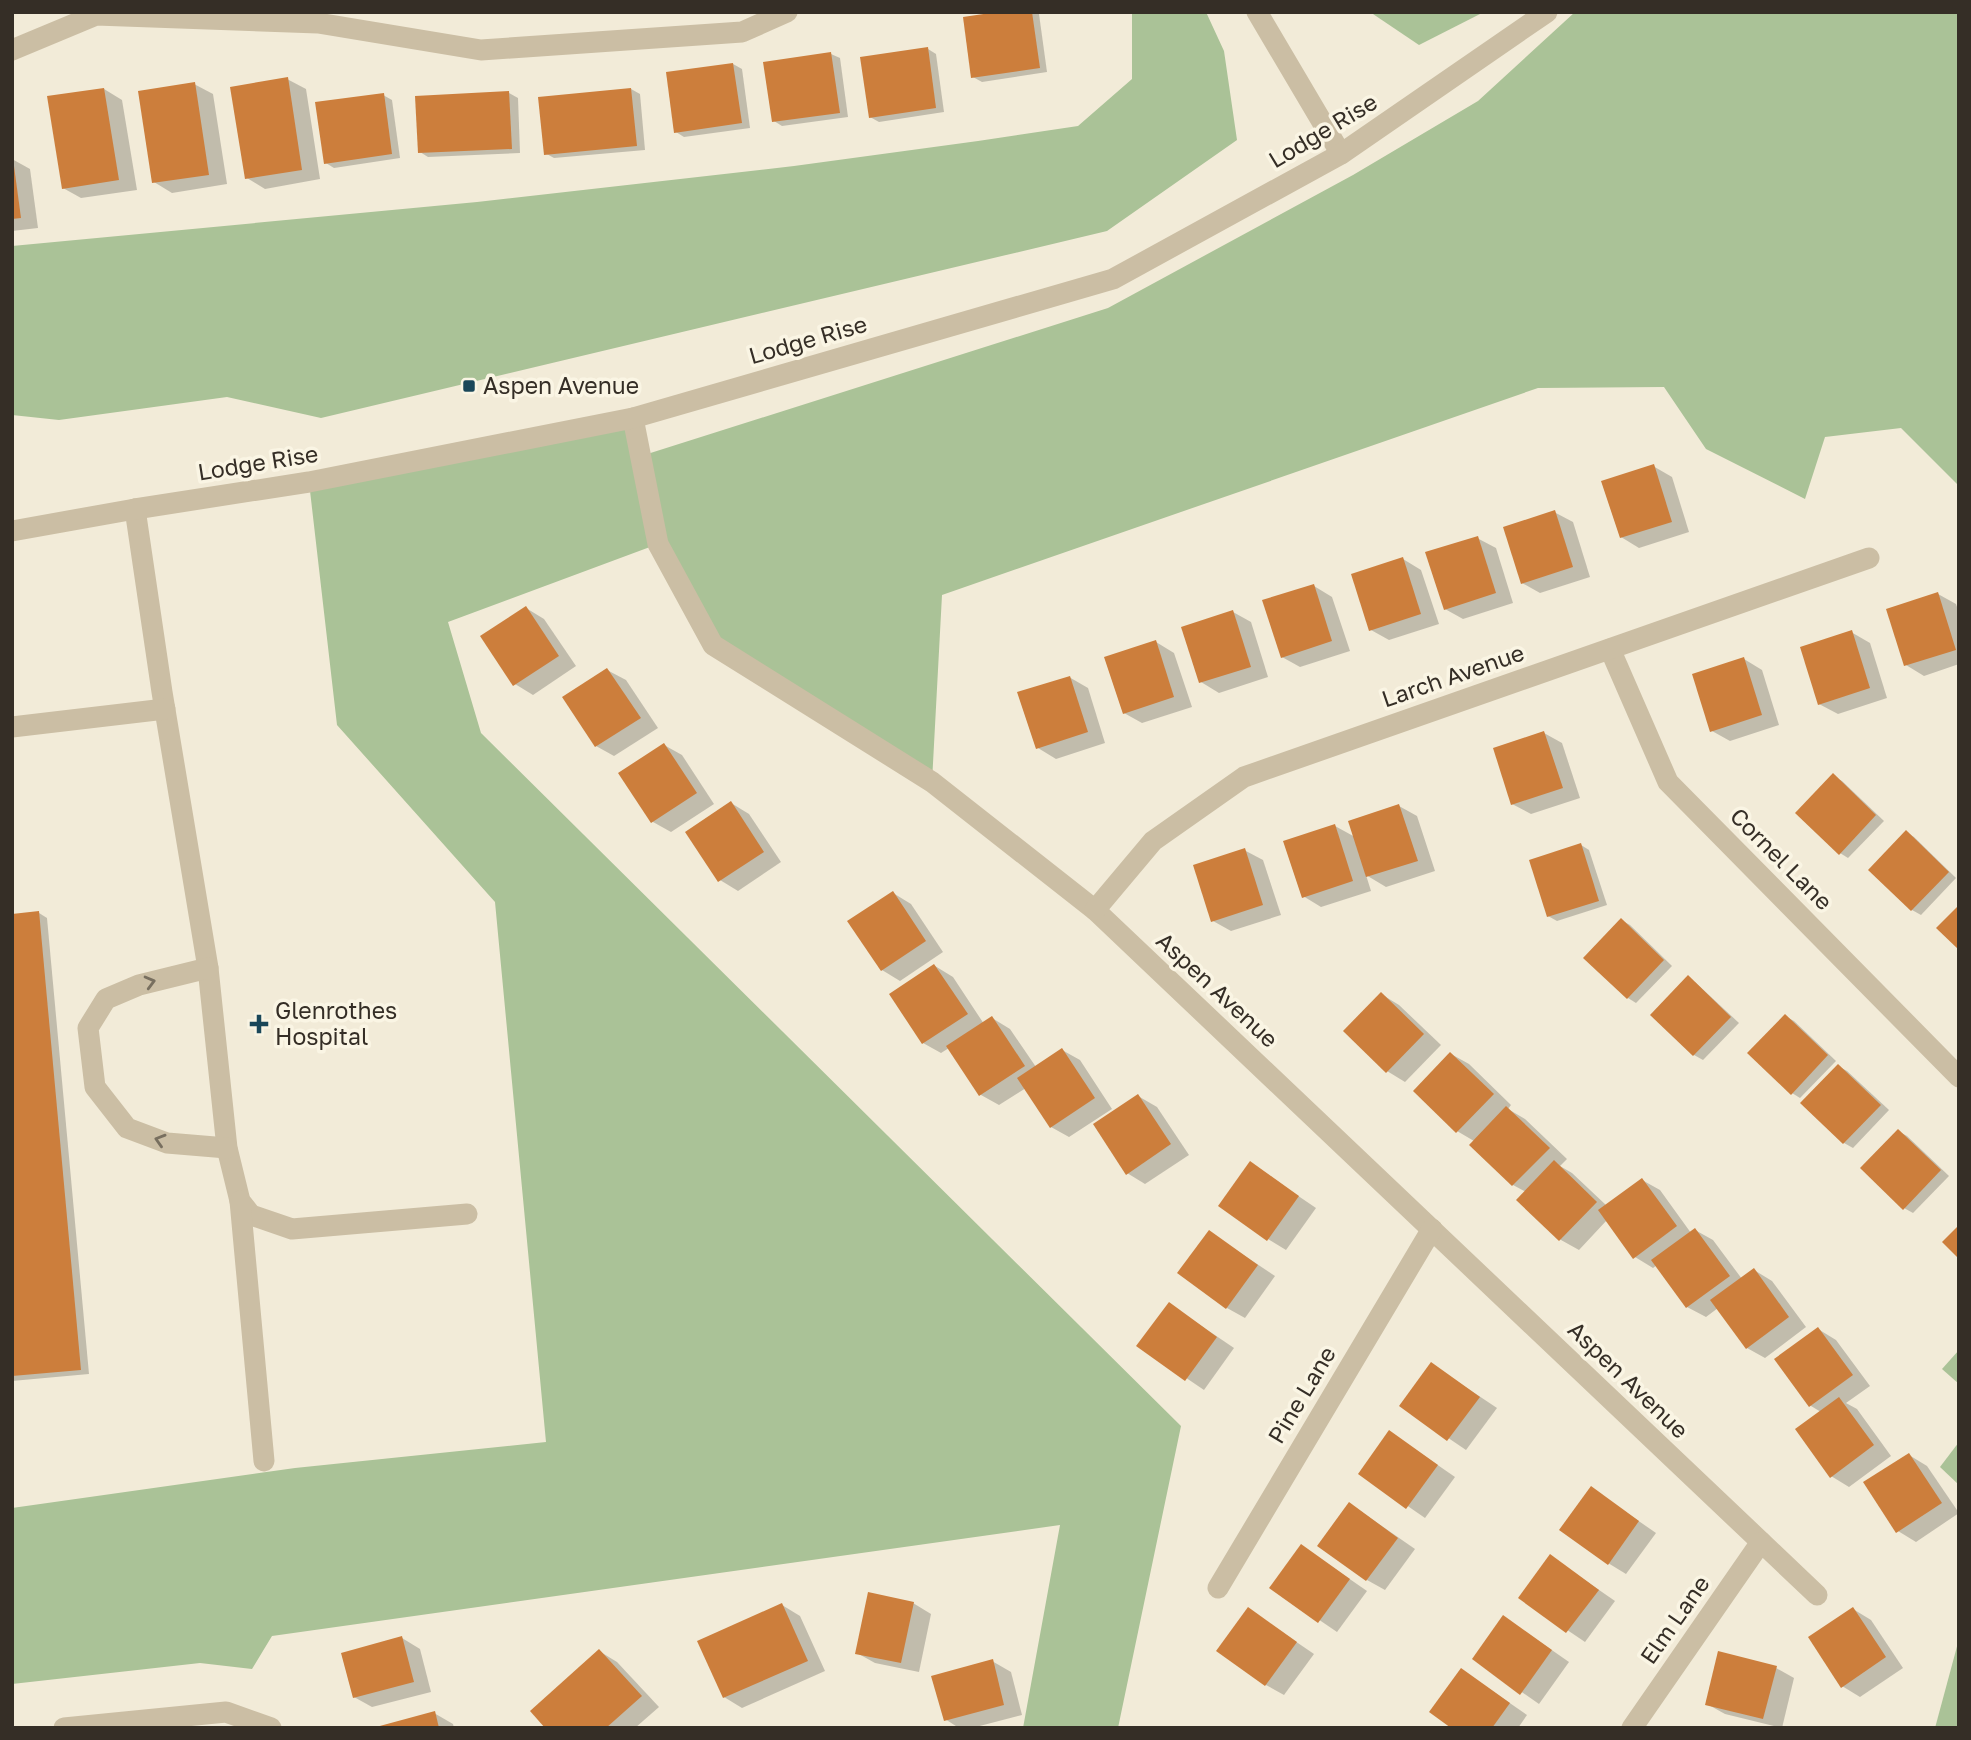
<svg xmlns="http://www.w3.org/2000/svg" width="1971" height="1740" font-family="'Golos Text',sans-serif">
<style>
.green{fill:#aac297}
.shadow{fill:#0003}
.building{fill:#cc7e3c}
.lines{fill:none;stroke-linecap:round;stroke-linejoin:round}
.lane{stroke:#cbbea4;stroke-width:21}
.street{stroke:#cbbea4;stroke-width:21}
.oneway{stroke:#786f5f}
.poi-dot{fill:#1a4759;stroke:#faf5e4;stroke-width:2.5}
.labels{text-anchor:middle;stroke-width:7;stroke-linejoin:round;paint-order:stroke}
.street-label{font-size:23px;fill:#352e26;stroke:#faf5e4}
.poi-label{font-size:23px;fill:#352e26;stroke:#faf5e4;text-anchor:start}
</style>
<rect width="100%" height="100%" fill="#f2ebd8"/>
<g class="green">
<path d="M 1132,12 L 1206,12 L 1224,51 L 1237,140 L 1107,231 L 321,418 L 227,397 L 59,420 L 12,415 L 12,246 L 477,202 L 794,166 L 978,141 L 1078,126 L 1132,79 Z"/>
<path d="M 1370,12 L 1484,12 L 1419,45 Z"/>
<path d="M 1575,12 L 1959,12 L 1959,486 L 1901,428 L 1825,437 L 1805,499 L 1706,449 L 1664,387 L 1538,388 L 942,595 L 932,782 L 713,645 L 658,544 L 448,622 L 481,733 L 1181,1426 L 1118,1728 L 1023,1728 L 1060,1525 L 272,1636 L 252,1669 L 200,1663 L 12,1684 L 12,1508 L 295,1468 L 546,1442 L 495,902 L 337,725 L 309,482 L 633,418 L 641,456 L 1108,308 L 1353,175 L 1478,101 Z"/>
<path d="M 1959,1350 L 1959,1384 L 1942,1369 Z"/>
<path d="M 1959,1442 L 1959,1485 L 1940,1467 Z"/>
<path d="M 1959,1639 L 1959,1728 L 1935,1728 Z"/>
</g>
<g class="shadow">
<path d="M 1009,12 L 1039,14 L 1047,72 L 982,82 L 973,77 Z"/>
<path d="M 928,49 L 936,54 L 944,112 L 879,122 L 870,117 Z"/>
<path d="M 831,54 L 840,58 L 848,117 L 782,126 L 774,121 Z"/>
<path d="M 733,64 L 742,69 L 750,128 L 684,137 L 676,132 Z"/>
<path d="M 287,79 L 306,89 L 320,179 L 265,189 L 247,178 Z"/>
<path d="M 194,84 L 213,94 L 227,184 L 172,193 L 154,182 Z"/>
<path d="M 104,89 L 122,100 L 137,190 L 81,198 L 63,188 Z"/>
<path d="M 631,89 L 640,94 L 645,150 L 554,158 L 545,153 Z"/>
<path d="M 509,93 L 518,98 L 520,153 L 428,157 L 420,152 Z"/>
<path d="M 383,95 L 392,100 L 400,158 L 334,168 L 326,163 Z"/>
<path d="M 12,159 L 30,169 L 38,228 L 12,231 Z"/>
<path d="M 1653,466 L 1672,477 L 1689,532 L 1639,548 L 1621,537 Z"/>
<path d="M 1554,512 L 1573,522 L 1590,577 L 1540,593 L 1522,583 Z"/>
<path d="M 1477,538 L 1496,548 L 1513,603 L 1463,619 L 1445,609 Z"/>
<path d="M 1403,559 L 1421,570 L 1439,624 L 1389,640 L 1371,630 Z"/>
<path d="M 1314,586 L 1332,597 L 1350,651 L 1300,667 L 1282,657 Z"/>
<path d="M 1938,594 L 1956,604 L 1959,613 L 1959,664 L 1924,676 L 1906,665 Z"/>
<path d="M 526,608 L 544,619 L 576,666 L 533,695 L 515,684 Z"/>
<path d="M 1233,612 L 1251,622 L 1268,677 L 1219,693 L 1201,682 Z"/>
<path d="M 1851,632 L 1870,643 L 1887,698 L 1838,714 L 1819,704 Z"/>
<path d="M 1156,642 L 1174,653 L 1192,707 L 1142,723 L 1124,713 Z"/>
<path d="M 1744,659 L 1762,670 L 1779,725 L 1730,741 L 1712,731 Z"/>
<path d="M 607,670 L 626,680 L 658,728 L 614,756 L 596,746 Z"/>
<path d="M 1069,677 L 1088,688 L 1105,743 L 1056,759 L 1038,748 Z"/>
<path d="M 1544,733 L 1562,743 L 1580,798 L 1531,814 L 1512,804 Z"/>
<path d="M 664,745 L 682,755 L 714,804 L 671,832 L 653,822 Z"/>
<path d="M 1833,776 L 1842,781 L 1884,821 L 1848,858 L 1840,853 Z"/>
<path d="M 731,803 L 749,814 L 781,862 L 738,891 L 720,880 Z"/>
<path d="M 1399,806 L 1417,816 L 1435,871 L 1386,887 L 1366,875 L 1371,891 L 1321,907 L 1303,896 L 1335,826 L 1355,837 Z"/>
<path d="M 1906,832 L 1914,837 L 1956,878 L 1921,915 L 1912,910 Z"/>
<path d="M 1581,845 L 1589,850 L 1607,905 L 1557,921 L 1548,916 Z"/>
<path d="M 1244,850 L 1263,860 L 1281,915 L 1231,931 L 1213,921 Z"/>
<path d="M 893,893 L 911,904 L 943,952 L 900,981 L 882,970 Z"/>
<path d="M 39,913 L 47,918 L 89,1374 L 12,1381 L 12,916 Z"/>
<path d="M 1621,920 L 1630,925 L 1672,966 L 1636,1003 L 1628,998 Z"/>
<path d="M 935,966 L 953,977 L 984,1024 L 992,1018 L 1010,1029 L 1036,1067 L 1062,1050 L 1080,1060 L 1112,1109 L 1069,1137 L 1051,1127 L 1026,1088 L 999,1105 L 981,1095 L 949,1048 L 941,1053 L 923,1043 Z"/>
<path d="M 1688,978 L 1696,983 L 1739,1023 L 1703,1060 L 1694,1055 L 1652,1015 Z"/>
<path d="M 1381,994 L 1399,1005 L 1441,1045 L 1405,1082 L 1387,1071 Z"/>
<path d="M 1785,1016 L 1794,1021 L 1836,1061 L 1800,1098 L 1792,1093 Z"/>
<path d="M 1451,1054 L 1469,1064 L 1511,1105 L 1508,1109 L 1525,1119 L 1567,1159 L 1560,1166 L 1572,1173 L 1607,1206 L 1642,1180 L 1660,1190 L 1691,1233 L 1695,1230 L 1713,1240 L 1742,1279 L 1754,1270 L 1772,1281 L 1806,1327 L 1765,1358 L 1747,1348 L 1718,1308 L 1706,1317 L 1687,1307 L 1657,1265 L 1653,1268 L 1635,1257 L 1607,1220 L 1579,1250 L 1561,1240 L 1519,1200 L 1526,1192 L 1513,1185 L 1471,1145 L 1474,1141 L 1457,1131 Z"/>
<path d="M 1838,1066 L 1847,1071 L 1889,1110 L 1853,1148 L 1844,1143 L 1802,1103 Z"/>
<path d="M 1138,1096 L 1157,1107 L 1189,1155 L 1145,1184 L 1127,1173 Z"/>
<path d="M 1898,1131 L 1907,1136 L 1949,1176 L 1913,1213 L 1904,1208 Z"/>
<path d="M 1251,1164 L 1316,1208 L 1286,1250 L 1268,1239 Z"/>
<path d="M 1209,1232 L 1275,1276 L 1245,1318 L 1227,1308 Z"/>
<path d="M 1169,1304 L 1234,1348 L 1204,1390 L 1139,1346 Z"/>
<path d="M 1818,1329 L 1836,1340 L 1870,1386 L 1846,1403 L 1857,1409 L 1891,1456 L 1849,1487 L 1831,1476 L 1821,1412 L 1811,1406 L 1776,1359 Z"/>
<path d="M 1431,1364 L 1497,1408 L 1466,1450 L 1401,1406 Z"/>
<path d="M 1390,1432 L 1455,1477 L 1425,1518 L 1360,1473 Z"/>
<path d="M 1909,1455 L 1927,1466 L 1959,1513 L 1916,1542 L 1898,1531 Z"/>
<path d="M 1591,1488 L 1656,1533 L 1626,1574 L 1608,1563 Z"/>
<path d="M 1350,1504 L 1415,1549 L 1385,1590 L 1367,1580 Z"/>
<path d="M 1302,1546 L 1367,1591 L 1337,1632 L 1271,1587 Z"/>
<path d="M 1550,1556 L 1615,1601 L 1585,1642 L 1520,1598 Z"/>
<path d="M 913,1603 L 931,1614 L 919,1672 L 875,1663 L 857,1653 Z"/>
<path d="M 782,1605 L 800,1616 L 825,1671 L 742,1708 L 724,1697 Z"/>
<path d="M 1248,1609 L 1314,1654 L 1284,1695 L 1266,1685 Z"/>
<path d="M 1853,1609 L 1871,1620 L 1903,1668 L 1860,1697 L 1842,1686 Z"/>
<path d="M 1504,1617 L 1569,1662 L 1539,1704 L 1474,1659 Z"/>
<path d="M 402,1638 L 420,1649 L 431,1692 L 372,1707 L 354,1697 Z"/>
<path d="M 599,1651 L 617,1662 L 659,1707 L 635,1728 L 547,1728 Z"/>
<path d="M 992,1661 L 1011,1672 L 1022,1715 L 972,1728 L 959,1728 L 945,1719 Z"/>
<path d="M 1776,1668 L 1794,1678 L 1782,1728 L 1725,1714 L 1707,1704 Z"/>
<path d="M 1462,1670 L 1527,1715 L 1518,1728 L 1454,1728 Z"/>
<path d="M 434,1713 L 453,1724 L 454,1728 L 379,1728 Z"/>
</g>
<g class="building">
<path d="M 997,12 L 1032,12 L 1040,68 L 971,78 L 963,17 Z"/>
<path d="M 928,47 L 936,108 L 869,118 L 860,57 Z"/>
<path d="M 831,52 L 840,113 L 772,122 L 763,62 Z"/>
<path d="M 733,63 L 742,123 L 674,133 L 666,72 Z"/>
<path d="M 288,77 L 302,170 L 245,179 L 230,87 Z"/>
<path d="M 195,82 L 209,175 L 152,183 L 138,91 Z"/>
<path d="M 104,88 L 119,180 L 62,189 L 47,96 Z"/>
<path d="M 631,88 L 637,146 L 544,155 L 538,97 Z"/>
<path d="M 509,91 L 512,149 L 418,153 L 415,96 Z"/>
<path d="M 384,93 L 392,154 L 324,164 L 315,102 Z"/>
<path d="M 14,166 L 21,218 L 12,219 L 12,167 Z"/>
<path d="M 1654,464 L 1672,522 L 1620,538 L 1601,481 Z"/>
<path d="M 1555,510 L 1573,567 L 1521,584 L 1503,527 Z"/>
<path d="M 1478,536 L 1496,593 L 1444,610 L 1425,552 Z"/>
<path d="M 1403,557 L 1421,614 L 1369,631 L 1351,574 Z"/>
<path d="M 1314,584 L 1332,641 L 1281,658 L 1262,600 Z"/>
<path d="M 1938,592 L 1956,650 L 1904,666 L 1886,609 Z"/>
<path d="M 526,606 L 559,656 L 513,686 L 480,636 Z"/>
<path d="M 1233,610 L 1251,667 L 1199,683 L 1181,627 Z"/>
<path d="M 1852,630 L 1870,688 L 1818,705 L 1800,647 Z"/>
<path d="M 1156,640 L 1174,697 L 1123,714 L 1104,657 Z"/>
<path d="M 1744,657 L 1762,715 L 1710,732 L 1692,674 Z"/>
<path d="M 607,668 L 641,718 L 595,747 L 562,697 Z"/>
<path d="M 1070,676 L 1088,732 L 1036,749 L 1017,692 Z"/>
<path d="M 1544,731 L 1563,788 L 1511,805 L 1493,748 Z"/>
<path d="M 664,743 L 697,793 L 651,823 L 618,773 Z"/>
<path d="M 1833,773 L 1876,815 L 1839,855 L 1795,813 Z"/>
<path d="M 731,801 L 764,852 L 718,882 L 685,832 Z"/>
<path d="M 1399,804 L 1418,861 L 1366,877 L 1348,821 Z"/>
<path d="M 1335,824 L 1353,881 L 1302,898 L 1283,841 Z"/>
<path d="M 1906,830 L 1949,872 L 1911,911 L 1868,870 Z"/>
<path d="M 1581,843 L 1599,901 L 1547,917 L 1529,860 Z"/>
<path d="M 1245,848 L 1263,905 L 1211,922 L 1193,865 Z"/>
<path d="M 893,891 L 926,941 L 881,971 L 847,921 Z"/>
<path d="M 1959,905 L 1959,950 L 1936,928 Z"/>
<path d="M 39,911 L 81,1370 L 12,1376 L 12,914 Z"/>
<path d="M 1621,918 L 1664,960 L 1627,999 L 1583,958 Z"/>
<path d="M 934,964 L 968,1014 L 922,1044 L 889,994 Z"/>
<path d="M 1688,975 L 1731,1017 L 1693,1056 L 1650,1015 Z"/>
<path d="M 1381,992 L 1424,1034 L 1386,1073 L 1343,1031 Z"/>
<path d="M 1785,1014 L 1828,1055 L 1791,1095 L 1747,1053 Z"/>
<path d="M 992,1016 L 1025,1066 L 979,1096 L 946,1046 Z"/>
<path d="M 1062,1048 L 1095,1098 L 1050,1128 L 1017,1078 Z"/>
<path d="M 1450,1052 L 1494,1094 L 1456,1133 L 1413,1091 Z"/>
<path d="M 1838,1064 L 1881,1105 L 1843,1144 L 1800,1103 Z"/>
<path d="M 1138,1094 L 1171,1144 L 1126,1175 L 1093,1124 Z"/>
<path d="M 1506,1106 L 1550,1148 L 1512,1186 L 1469,1145 Z"/>
<path d="M 1898,1129 L 1941,1170 L 1903,1210 L 1860,1168 Z"/>
<path d="M 1554,1160 L 1597,1202 L 1559,1241 L 1516,1200 Z"/>
<path d="M 1250,1161 L 1299,1196 L 1267,1241 L 1218,1206 Z"/>
<path d="M 1642,1178 L 1677,1226 L 1633,1259 L 1598,1210 Z"/>
<path d="M 1959,1225 L 1959,1259 L 1942,1242 Z"/>
<path d="M 1695,1228 L 1730,1276 L 1686,1308 L 1651,1260 Z"/>
<path d="M 1209,1230 L 1258,1265 L 1226,1309 L 1177,1273 Z"/>
<path d="M 1754,1268 L 1789,1317 L 1746,1349 L 1710,1300 Z"/>
<path d="M 1169,1302 L 1217,1337 L 1185,1381 L 1136,1346 Z"/>
<path d="M 1818,1327 L 1853,1375 L 1809,1407 L 1774,1359 Z"/>
<path d="M 1431,1362 L 1480,1397 L 1447,1441 L 1399,1406 Z"/>
<path d="M 1839,1397 L 1874,1445 L 1830,1478 L 1795,1429 Z"/>
<path d="M 1389,1430 L 1438,1465 L 1406,1509 L 1358,1474 Z"/>
<path d="M 1909,1453 L 1942,1503 L 1896,1533 L 1863,1482 Z"/>
<path d="M 1591,1486 L 1639,1521 L 1608,1565 L 1559,1530 Z"/>
<path d="M 1349,1502 L 1398,1538 L 1366,1581 L 1317,1546 Z"/>
<path d="M 1301,1544 L 1350,1579 L 1318,1623 L 1269,1588 Z"/>
<path d="M 1550,1554 L 1599,1590 L 1566,1633 L 1518,1598 Z"/>
<path d="M 868,1592 L 914,1602 L 901,1663 L 855,1654 Z"/>
<path d="M 782,1603 L 808,1661 L 723,1698 L 697,1641 Z"/>
<path d="M 1248,1607 L 1297,1642 L 1265,1686 L 1216,1651 Z"/>
<path d="M 1853,1607 L 1886,1657 L 1841,1688 L 1808,1637 Z"/>
<path d="M 1503,1615 L 1552,1650 L 1520,1695 L 1472,1659 Z"/>
<path d="M 402,1636 L 414,1682 L 353,1698 L 341,1653 Z"/>
<path d="M 599,1649 L 642,1696 L 606,1728 L 545,1728 L 530,1711 Z"/>
<path d="M 1718,1651 L 1777,1666 L 1763,1719 L 1705,1705 Z"/>
<path d="M 993,1659 L 1004,1705 L 944,1721 L 931,1676 Z"/>
<path d="M 1461,1668 L 1510,1703 L 1492,1728 L 1451,1728 L 1429,1712 Z"/>
<path d="M 435,1711 L 439,1728 L 376,1728 L 376,1727 Z"/>
</g>
<g class="lines">
<g class="lane">
<path d="M 135,509 L 162,692 L 208,968 L 227,1148 L 240,1201 L 251,1215 L 292,1229 L 467,1214"/>
<path d="M 12,727 L 165,709"/>
<path d="M 208,968 L 139,985 L 106,999 L 88,1028 L 95,1087 L 127,1128 L 167,1143 L 227,1148"/>
<path d="M 240,1201 L 264,1461"/>
</g>
<g class="street">
<path d="M 1257,12 L 1341,154"/>
<path d="M 12,50 L 96,15 L 318,23 L 481,50 L 742,32 L 787,12"/>
<path d="M 633,418 L 658,544 L 713,645 L 932,782 L 1095,910 L 1817,1595"/>
<path d="M 12,531 L 135,509 L 309,482 L 633,418 L 1113,279 L 1341,154 L 1547,12"/>
<path d="M 1610,649 L 1668,782 L 1959,1077"/>
<path d="M 1095,910 L 1153,841 L 1244,777 L 1869,558"/>
<path d="M 1218,1588 L 1432,1229"/>
<path d="M 64,1728 L 226,1712 L 271,1728"/>
<path d="M 1632,1728 L 1761,1542"/>
</g>
</g>
<defs><path id="oneway-chevron" d="M-2-3.5L2.5 0L-2 3.5" fill="none" stroke-width="1.6" stroke-linecap="round" stroke-linejoin="round" transform="scale(1.75)"/></defs>
<g class="oneway">
<use href="#oneway-chevron" transform="translate(150 982) rotate(-15)"/>
<use href="#oneway-chevron" transform="translate(160 1140) rotate(-163)"/>
</g>
<g class="poi-dot">
<rect x="462" y="379" width="14" height="14" rx="3.5"/>
<path d="M255.5 1013.5h7v7h7v7h-7v7h-7v-7h-7v-7h7z"/>
</g>
<g class="labels">
<g class="street-label">
<text transform="translate(1323 131) rotate(-31)" y="8">Lodge Rise</text>
<text transform="translate(808 340) rotate(-16)" y="8">Lodge Rise</text>
<text transform="translate(258 463) rotate(-9)" y="8">Lodge Rise</text>
<text transform="translate(1453 676) rotate(-19)" y="8">Larch Avenue</text>
<text transform="translate(1781 859) rotate(45)" y="8">Cornel Lane</text>
<text transform="translate(1217 990) rotate(43)" y="8">Aspen Avenue</text>
<text transform="translate(1628 1380) rotate(44)" y="8">Aspen Avenue</text>
<text transform="translate(1302 1395) rotate(-59)" y="8">Pine Lane</text>
<text transform="translate(1675 1620) rotate(-55)" y="8">Elm Lane</text>
</g>
<g class="poi-label">
<text x="483" y="394">Aspen Avenue</text>
<text x="275" y="1019">Glenrothes<tspan x="275" dy="26">Hospital</tspan></text>
</g>
</g>
<rect width="1971" height="1740" fill="none" stroke="#352e26" stroke-width="28"/>
</svg>
